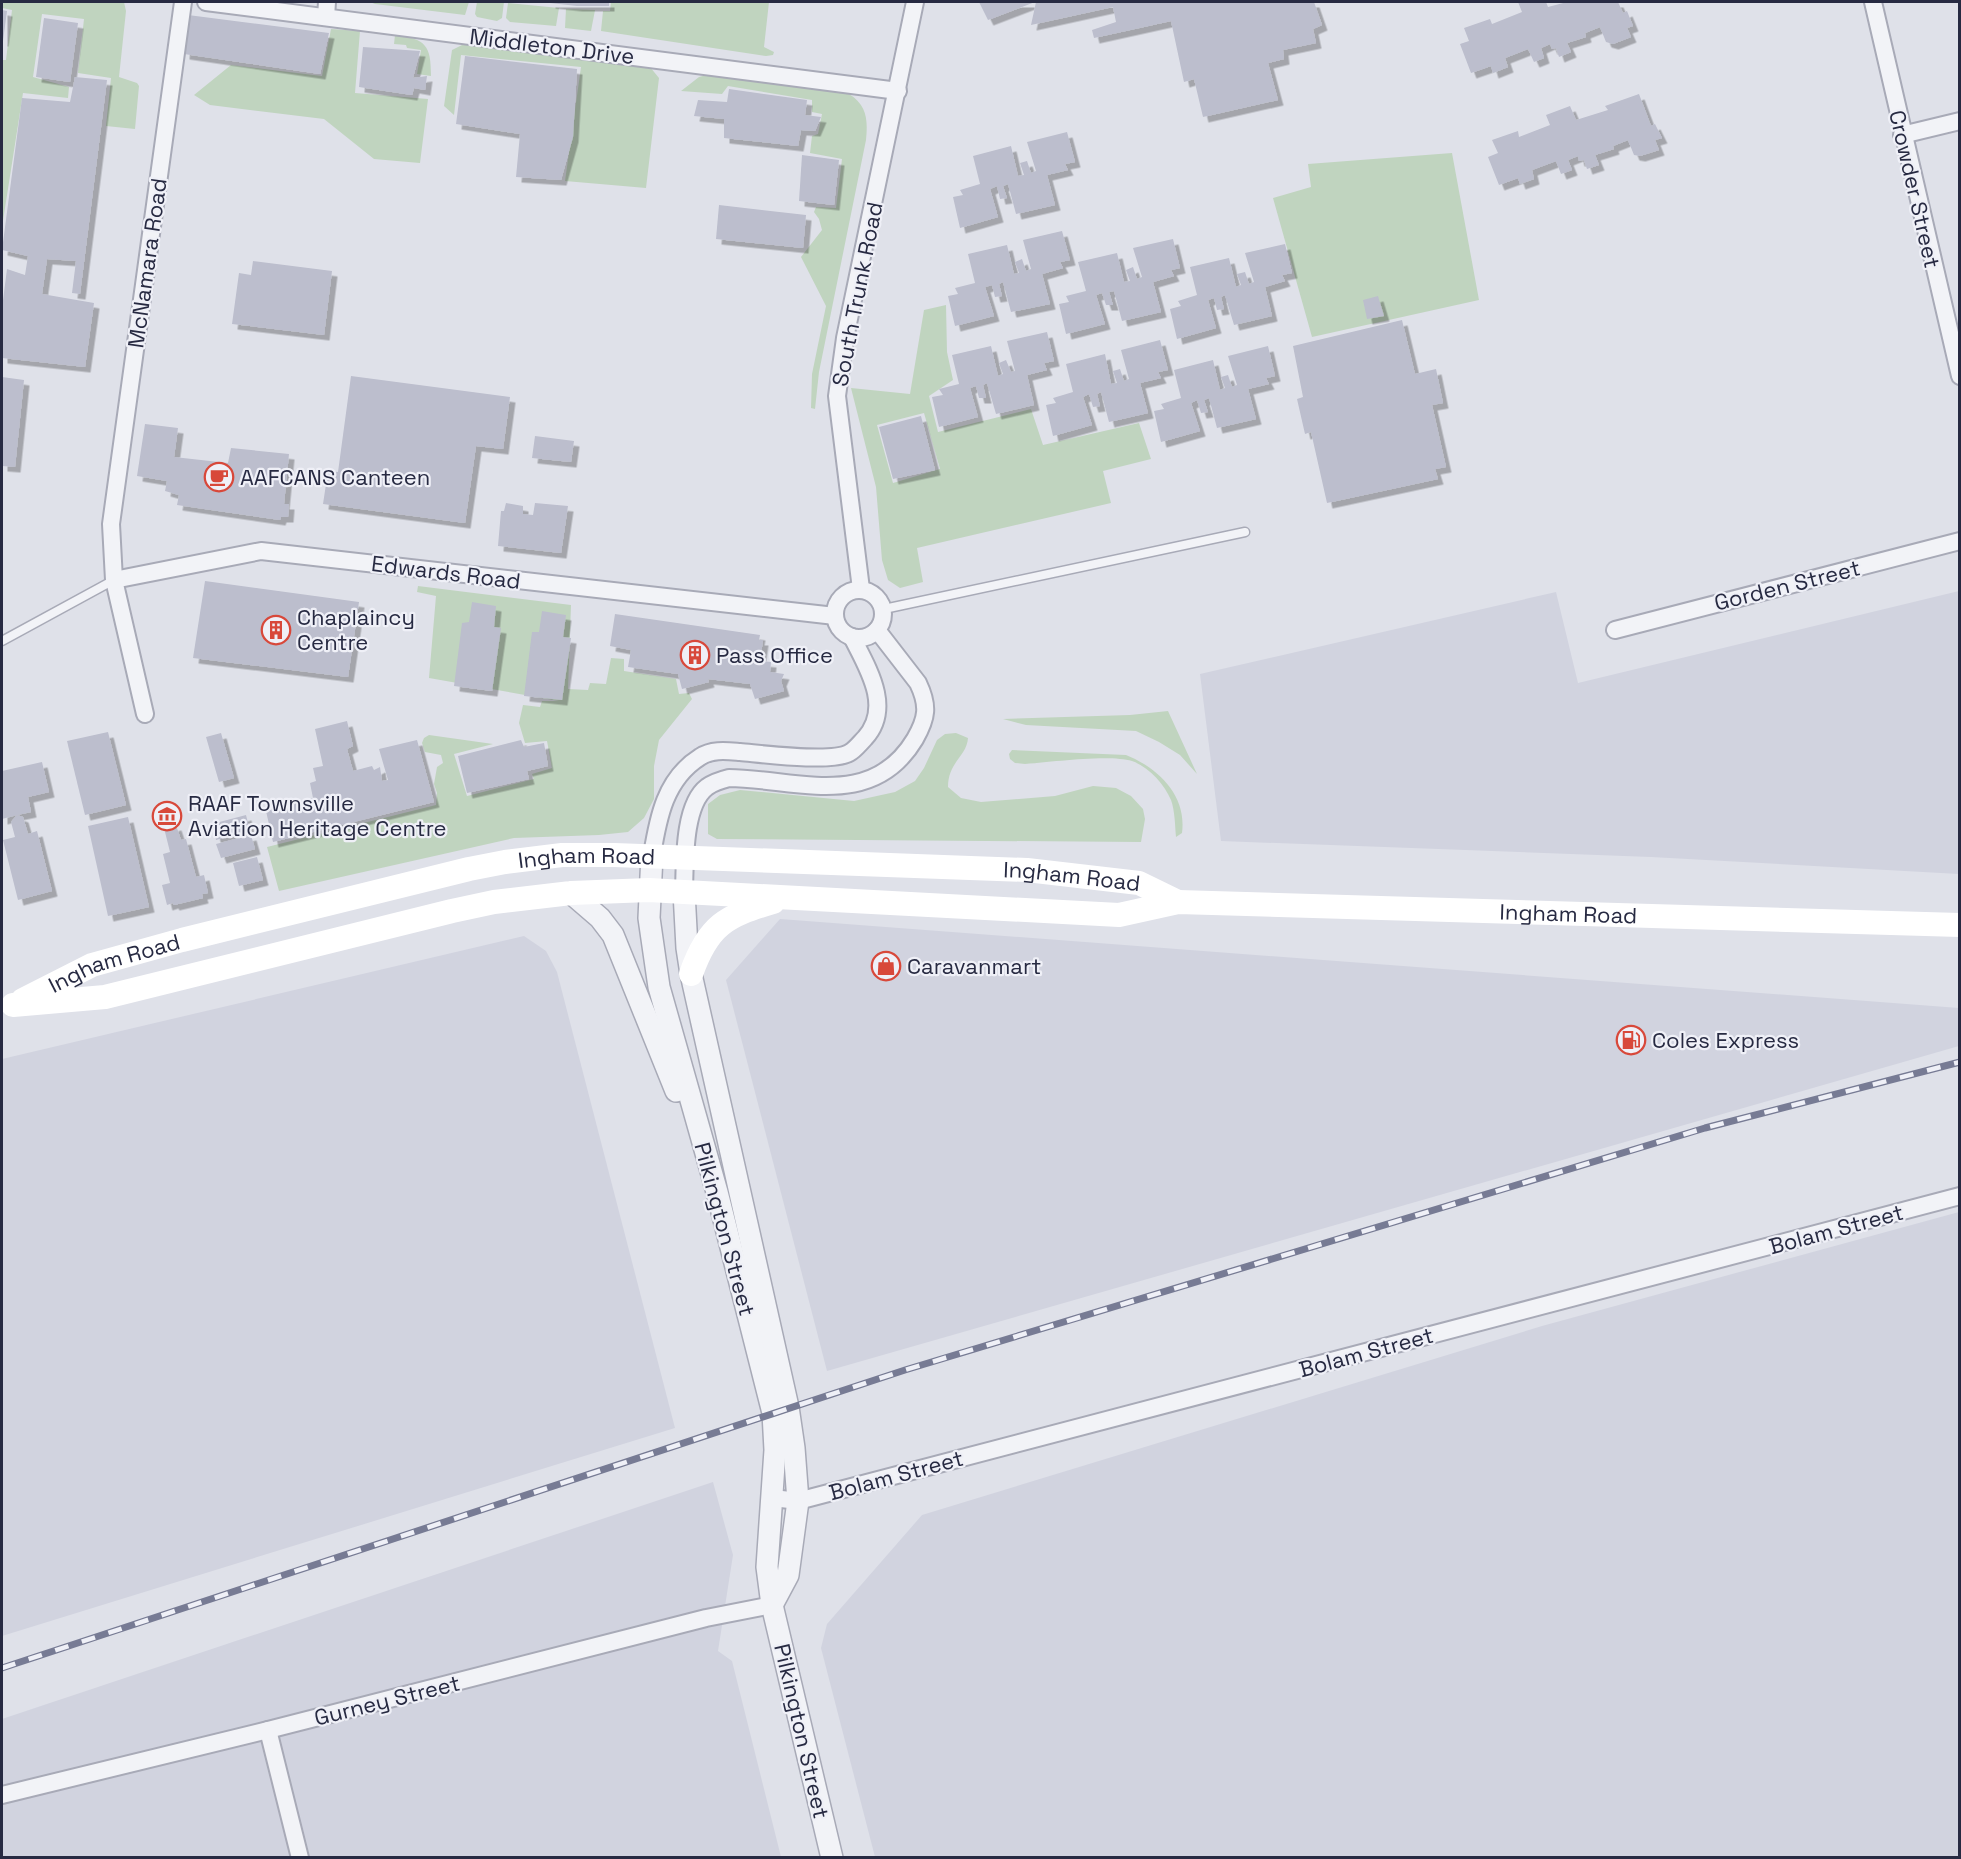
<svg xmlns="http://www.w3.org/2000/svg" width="1961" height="1859" font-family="'Space Grotesk',sans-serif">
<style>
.built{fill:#d1d3df}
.green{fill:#c0d4bf;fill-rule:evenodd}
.building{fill:#bcbecd;filter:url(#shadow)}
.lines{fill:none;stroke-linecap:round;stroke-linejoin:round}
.service-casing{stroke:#a8aab7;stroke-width:11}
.minor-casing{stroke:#a8aab7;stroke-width:20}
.tertiary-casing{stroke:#a8aab7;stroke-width:24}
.service{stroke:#f2f3f7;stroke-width:8}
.minor{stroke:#f2f3f7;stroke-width:16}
.tertiary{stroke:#f2f3f7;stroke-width:21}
.secondary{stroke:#fff;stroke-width:24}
.rail-casing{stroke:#777b94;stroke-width:7}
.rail{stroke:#eff0f7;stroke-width:4.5;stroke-dasharray:14;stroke-linecap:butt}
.labels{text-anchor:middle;stroke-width:4.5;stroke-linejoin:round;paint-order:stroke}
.street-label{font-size:22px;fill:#272a42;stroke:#eff0f7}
.poi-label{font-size:22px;fill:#272a42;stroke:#eff0f7;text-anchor:start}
</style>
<defs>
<filter id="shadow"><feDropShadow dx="5.5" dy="5.5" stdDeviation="0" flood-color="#0004"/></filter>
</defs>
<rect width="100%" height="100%" fill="#dfe1e9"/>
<g class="built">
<path d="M 1959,591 L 1959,874 L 1651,857 L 1221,841 L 1200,674 L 1556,592 L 1578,683 Z"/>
<path d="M 780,919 L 1959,1008 L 1959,1046 L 827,1371 L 726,980 Z"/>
<path d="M 524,936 L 546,951 L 557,972 L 675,1428 L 2,1636 L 2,1059 Z"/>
<path d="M 1959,1212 L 1959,1857 L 875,1857 L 821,1648 L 827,1624 L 922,1515 L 1542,1326 Z"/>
<path d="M 713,1482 L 733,1555 L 718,1651 L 732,1661 L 781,1857 L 2,1857 L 2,1719 Z"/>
</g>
<g class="green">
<path d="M 2,2 L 124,2 L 126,11 L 119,77 L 137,83 L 139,86 L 135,129 L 106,126 L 111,78 L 78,73 L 84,19 L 42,14 L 33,77 L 69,87 L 68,98 L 23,93 L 2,227 L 2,60 L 6,60 L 12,10 L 2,8 Z"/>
<path d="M 370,2 L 469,2 L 465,15 L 375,4 Z"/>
<path d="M 477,2 L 504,2 L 502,18 L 497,21 L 477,17 L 475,14 Z"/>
<path d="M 611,2 L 769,2 L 764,47 L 774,52 L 773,55 L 766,56 L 601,31 L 603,11 L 610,11 Z"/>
<path d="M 508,3 L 559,8 L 556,26 L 510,22 L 506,18 Z"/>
<path d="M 566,9 L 595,10 L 591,31 L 565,28 Z"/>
<path d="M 331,29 L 360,31 L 355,93 L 428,99 L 420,163 L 374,159 L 324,119 L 210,105 L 194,95 L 231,65 L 322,76 Z"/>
<path d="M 395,35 C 426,39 431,45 431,76 L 417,74 L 421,50 L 407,48 L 406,45 L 394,44 Z"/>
<path d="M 464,44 L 650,67 L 659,78 L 646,188 L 565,181 L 581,67 L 461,55 L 454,115 L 444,106 L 452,50 Z"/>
<path d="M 710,74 L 849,94 C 867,105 868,120 866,140 L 819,372 L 815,409 L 811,408 L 812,374 L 826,306 L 801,257 L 822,230 L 819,219 L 814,212 L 816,207 L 836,208 L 842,159 L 810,153 L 812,136 L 818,134 L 822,114 L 812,112 L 812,100 L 728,86 L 722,94 L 681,91 L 699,77 Z"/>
<path d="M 1452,153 L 1479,300 L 1312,337 L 1273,198 L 1311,187 L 1308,164 Z"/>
<path d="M 946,305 L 947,352 L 953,380 L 929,396 L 938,432 L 1031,409 L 1043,445 L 1139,423 L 1151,459 L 1103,471 L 1111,503 L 917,548 L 923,582 L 900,588 L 888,580 L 882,560 L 876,487 L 851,388 L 910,394 L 924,310 ZM 924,413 L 940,469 L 893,483 L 877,425 Z"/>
<path d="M 418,586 L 571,605 L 568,689 L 588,690 L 590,683 L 606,684 L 611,658 L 624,659 L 624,671 L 676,679 L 679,694 L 689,693 L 692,699 L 659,740 L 654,766 L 654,799 L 644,818 L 628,832 L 599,835 L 514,838 L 279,891 L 267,847 L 436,805 L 437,793 L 434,784 L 437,767 L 443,763 L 441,755 L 425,752 L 422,743 L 424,738 L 429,735 L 493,744 L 454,754 L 467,796 L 534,779 L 532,774 L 552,768 L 547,741 L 525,743 L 519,723 L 523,705 L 540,707 L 542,701 L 559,701 L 429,678 L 436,596 L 417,592 Z"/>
<path d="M 1168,711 L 1197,774 L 1180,755 L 1159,742 L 1136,731 L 1026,725 L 1003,719 L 1130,715 Z"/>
<path d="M 956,733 L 968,738 C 967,756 948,762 948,787 L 961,798 L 981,802 L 1055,796 L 1093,786 L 1116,788 L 1131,796 L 1143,809 L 1145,819 L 1141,842 L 717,839 L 708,834 L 708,804 L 720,795 L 740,790 L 854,801 L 895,792 L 915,781 L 924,768 L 937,740 L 945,734 Z"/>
<path d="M 1012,750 L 1126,755 C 1158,768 1187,795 1182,833 L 1176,837 C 1175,826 1175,811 1171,800 C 1164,784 1149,767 1132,761 C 1109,754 1051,762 1025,764 L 1015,763 L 1010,759 L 1009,754 Z"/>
</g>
<g class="building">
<path d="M 550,2 L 609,2 L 609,6 L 577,6 L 550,3 Z"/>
<path d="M 979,2 L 1035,2 L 988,20 Z"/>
<path d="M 1036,2 L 1314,2 L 1322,25 L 1313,29 L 1316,43 L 1283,50 L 1284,59 L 1268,63 L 1278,100 L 1203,117 L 1194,79 L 1184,82 L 1171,21 L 1094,38 L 1092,30 L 1116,22 L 1113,7 L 1031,25 Z"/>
<path d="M 1518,2 L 1546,2 L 1548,7 L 1567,2 L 1618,2 L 1623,13 L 1627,11 L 1633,26 L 1627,28 L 1631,37 L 1613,44 L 1606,42 L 1600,27 L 1585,33 L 1586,37 L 1567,43 L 1571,52 L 1559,57 L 1556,48 L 1552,49 L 1550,44 L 1541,48 L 1544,58 L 1534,62 L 1528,49 L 1505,58 L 1508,67 L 1493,73 L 1491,66 L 1471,73 L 1460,44 L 1469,41 L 1464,28 L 1490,19 L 1492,24 L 1522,12 Z"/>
<path d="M 2,10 L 7,11 L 3,41 L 2,41 Z"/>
<path d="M 188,15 L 329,33 L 320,74 L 184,54 Z"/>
<path d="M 44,18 L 78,23 L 70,82 L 36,77 Z"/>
<path d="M 363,47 L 420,51 L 413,78 L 427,76 L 425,90 L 414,88 L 412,95 L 359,87 Z"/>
<path d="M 465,56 L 577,69 L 573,137 L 561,180 L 516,177 L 520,134 L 456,124 Z"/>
<path d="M 75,77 L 107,80 L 80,294 L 72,293 L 76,261 L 47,259 L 42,294 L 94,303 L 85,367 L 2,358 L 2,308 L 7,269 L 25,275 L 28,256 L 2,250 L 22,98 L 70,102 Z"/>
<path d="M 729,89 L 807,100 L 805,115 L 821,117 L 815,131 L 801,130 L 798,146 L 724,138 L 724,119 L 694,116 L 698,100 L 727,102 Z"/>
<path d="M 1639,94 L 1651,126 L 1655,124 L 1662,138 L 1655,140 L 1659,150 L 1640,156 L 1634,155 L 1628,140 L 1613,146 L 1614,149 L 1595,155 L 1599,165 L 1587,169 L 1584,160 L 1579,161 L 1578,156 L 1568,160 L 1572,170 L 1561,174 L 1556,161 L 1532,170 L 1534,179 L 1520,184 L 1518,178 L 1499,185 L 1488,157 L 1498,153 L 1492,140 L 1518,131 L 1519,137 L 1550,125 L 1546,115 L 1570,106 L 1576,120 L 1608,110 L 1605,106 Z"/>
<path d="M 1067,132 L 1075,162 L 1065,164 L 1068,170 L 1047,175 L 1055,205 L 1016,214 L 1008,184 L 1003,186 L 1007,198 L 1000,199 L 997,186 L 990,189 L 998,217 L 960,228 L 953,197 L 963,195 L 960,190 L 980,184 L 973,156 L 1011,146 L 1018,176 L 1024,175 L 1020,163 L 1027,161 L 1031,173 L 1036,171 L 1027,142 Z"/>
<path d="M 802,155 L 839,160 L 834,205 L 799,201 Z"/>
<path d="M 719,205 L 806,215 L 803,248 L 716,239 Z"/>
<path d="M 1062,231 L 1070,260 L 1060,262 L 1063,268 L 1042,274 L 1050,304 L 1011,312 L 1003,282 L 999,284 L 1002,296 L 995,297 L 992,285 L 985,287 L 994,316 L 955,326 L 948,296 L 958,294 L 955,288 L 975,283 L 968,254 L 1007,245 L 1014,274 L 1019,273 L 1015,262 L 1022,259 L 1026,271 L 1031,269 L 1023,240 Z"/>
<path d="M 1173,239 L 1180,268 L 1171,270 L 1174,276 L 1153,282 L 1161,312 L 1122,321 L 1114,291 L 1109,292 L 1113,305 L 1106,305 L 1102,293 L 1096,295 L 1105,324 L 1066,334 L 1059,304 L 1069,302 L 1066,296 L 1086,291 L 1078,262 L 1117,253 L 1124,282 L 1130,281 L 1126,270 L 1133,267 L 1137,279 L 1142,277 L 1133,248 Z"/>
<path d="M 1285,244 L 1292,273 L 1282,275 L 1285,281 L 1265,287 L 1272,316 L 1234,325 L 1225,295 L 1221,297 L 1224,309 L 1217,310 L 1214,298 L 1208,300 L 1216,328 L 1177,339 L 1170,309 L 1181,306 L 1178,301 L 1197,295 L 1190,267 L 1229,258 L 1236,287 L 1241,285 L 1237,274 L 1245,272 L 1249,284 L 1254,282 L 1245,253 Z"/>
<path d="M 253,261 L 332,271 L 324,335 L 232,324 L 239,273 L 251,275 Z"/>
<path d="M 1378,296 L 1384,316 L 1367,319 L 1363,300 Z"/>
<path d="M 1402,320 L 1415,374 L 1436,369 L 1443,403 L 1432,405 L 1446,467 L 1435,469 L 1438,479 L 1327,503 L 1311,432 L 1305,434 L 1297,399 L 1303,397 L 1293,346 Z"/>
<path d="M 1047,332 L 1054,361 L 1044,363 L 1047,370 L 1027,375 L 1034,405 L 996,414 L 987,383 L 983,385 L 986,398 L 979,398 L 976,386 L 970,388 L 978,417 L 939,427 L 932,397 L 943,395 L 939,389 L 959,384 L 952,355 L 991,346 L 998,376 L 1003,374 L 999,363 L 1006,360 L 1011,372 L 1015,371 L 1007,341 Z"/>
<path d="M 1160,340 L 1168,370 L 1158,372 L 1161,378 L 1140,383 L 1148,413 L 1109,422 L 1101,392 L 1097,394 L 1100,406 L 1093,407 L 1089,394 L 1083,397 L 1092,425 L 1053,436 L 1046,405 L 1056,403 L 1053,398 L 1073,392 L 1066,364 L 1105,354 L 1111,384 L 1117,383 L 1113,371 L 1120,369 L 1124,381 L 1129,379 L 1121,350 Z"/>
<path d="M 1268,346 L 1275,376 L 1266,378 L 1269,384 L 1248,389 L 1256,419 L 1217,428 L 1209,398 L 1204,400 L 1208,412 L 1201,413 L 1197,400 L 1191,403 L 1200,431 L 1161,442 L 1154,411 L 1164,409 L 1161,404 L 1181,398 L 1174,370 L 1213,360 L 1220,390 L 1225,388 L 1221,377 L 1228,375 L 1232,387 L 1237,385 L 1228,356 Z"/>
<path d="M 351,376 L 510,397 L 503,449 L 476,446 L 465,523 L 323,504 L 328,471 L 338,472 Z"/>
<path d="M 2,377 L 24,380 L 15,467 L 2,466 Z"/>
<path d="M 921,416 L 935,470 L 893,479 L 879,427 Z"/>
<path d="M 145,424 L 178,428 L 174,457 L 228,463 L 231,448 L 289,454 L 284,504 L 289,504 L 288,517 L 281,517 L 280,520 L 177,505 L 179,495 L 165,491 L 167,481 L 137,476 Z"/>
<path d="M 535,436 L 574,441 L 571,462 L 532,458 Z"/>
<path d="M 506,503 L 523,506 L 523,514 L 533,515 L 535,503 L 568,506 L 561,553 L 498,546 L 501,511 L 504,511 Z"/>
<path d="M 205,581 L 359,602 L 348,677 L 193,658 Z"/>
<path d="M 472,602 L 496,606 L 494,627 L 501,628 L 492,691 L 454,686 L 462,623 L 469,622 Z"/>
<path d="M 542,611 L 566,615 L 563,637 L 571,638 L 562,700 L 524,696 L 532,632 L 539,632 Z"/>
<path d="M 615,614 L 760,635 L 759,640 L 763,640 L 760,661 L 771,662 L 770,672 L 784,674 L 781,681 L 784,691 L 755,699 L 750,684 L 708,679 L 709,682 L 682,689 L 678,674 L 628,667 L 631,650 L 610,646 Z"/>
<path d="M 347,721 L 353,746 L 347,749 L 353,771 L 372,766 L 374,770 L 380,767 L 382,781 L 388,780 L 379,749 L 417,740 L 434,802 L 273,842 L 266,811 L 313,798 L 310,783 L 316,781 L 313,768 L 323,766 L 315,729 Z"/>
<path d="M 108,732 L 126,805 L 85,815 L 67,741 Z"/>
<path d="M 221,733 L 234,778 L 219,782 L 206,737 Z"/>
<path d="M 521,740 L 524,747 L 544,743 L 548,766 L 527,771 L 529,779 L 467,793 L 458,756 Z"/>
<path d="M 42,762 L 49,792 L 28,797 L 31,812 L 17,815 L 23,817 L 28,834 L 37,831 L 52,891 L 18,900 L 3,840 L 15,837 L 11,822 L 17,815 L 2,819 L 2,771 Z"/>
<path d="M 246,815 L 250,831 L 216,840 L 212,824 Z"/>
<path d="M 128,817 L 149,907 L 108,916 L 88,826 Z"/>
<path d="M 176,825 L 181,840 L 186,839 L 196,877 L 204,875 L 208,893 L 202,894 L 203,898 L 174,905 L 173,903 L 167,905 L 162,885 L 170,883 L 163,854 L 170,852 L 164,828 Z"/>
<path d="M 251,835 L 255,849 L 221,858 L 216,844 Z"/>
<path d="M 257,857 L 263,880 L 239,886 L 233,863 Z"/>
</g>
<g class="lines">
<g class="service-casing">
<g id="service">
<path d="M 884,609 L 1245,532"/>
<path d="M 2,641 L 114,580"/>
</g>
</g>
<g class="minor-casing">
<g id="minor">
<path d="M 206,2 L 898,91"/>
<path d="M 1873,2 L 1960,376"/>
<path d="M 326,17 L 327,2"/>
<path d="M 1902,135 L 1960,121"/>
<path d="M 114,580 L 261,551 L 835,616"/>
<path d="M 861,589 L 837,396 L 845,338 L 915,2"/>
<circle cx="859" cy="614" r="24"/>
<path d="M 1615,630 L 1960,541"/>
<path d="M 145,714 L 114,580 L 111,524 L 183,2"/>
<path d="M 652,855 C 658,818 665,779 700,757 C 712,749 727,751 740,752 C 763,754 831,763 849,753 C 855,750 860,743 865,738 C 893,707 867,667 852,637"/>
<path d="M 684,892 C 685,863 683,805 707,787 C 714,782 721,780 729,778 C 797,779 872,811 915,739 C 927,718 929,706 918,683 L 877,630"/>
<path d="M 773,1498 L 798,1501 L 1960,1196"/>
<path d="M 268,1730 L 300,1858"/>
<path d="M 2,1795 L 268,1730 L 706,1618 L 772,1605"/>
</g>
</g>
<g class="tertiary-casing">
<g id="tertiary">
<path d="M 652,855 L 649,918 L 659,987 L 717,1192 L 773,1413 L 775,1450 L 767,1567 L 772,1605 L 832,1858"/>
<path d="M 684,892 L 687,948 L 691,974 L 788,1407 L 794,1448 L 798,1501 L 788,1575 L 772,1605"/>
<path d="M 571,893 L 600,918 L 613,935 L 676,1091"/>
</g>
</g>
<use href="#service" class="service"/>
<use href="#minor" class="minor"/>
<use href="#tertiary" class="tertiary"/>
<g class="secondary">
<path d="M 691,974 C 708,925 726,916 773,902"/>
<path id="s1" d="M 23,1000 L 92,965 L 182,940 L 469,869 L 505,862 L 562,855 L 614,855 L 1027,870 L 1139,883 L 1178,902"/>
<path id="s2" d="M 13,1005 L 105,997 L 452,911 L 494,902 L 571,893 L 649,890 L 684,892 L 1119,915 L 1178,902 L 1960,925"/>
</g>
<g class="rail-casing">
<path id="rail" d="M 2,1668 L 905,1370 L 1705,1128 L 1960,1062"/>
</g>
<use href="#rail" class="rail"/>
</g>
<defs>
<g id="cafe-ring" transform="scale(1.5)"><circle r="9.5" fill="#eff0f7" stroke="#d8483a" stroke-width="1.5"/><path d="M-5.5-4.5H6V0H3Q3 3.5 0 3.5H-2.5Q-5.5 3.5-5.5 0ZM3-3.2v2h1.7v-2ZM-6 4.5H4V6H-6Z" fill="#d8483a"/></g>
<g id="building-ring" transform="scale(1.5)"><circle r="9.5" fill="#eff0f7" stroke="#d8483a" stroke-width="1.5"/><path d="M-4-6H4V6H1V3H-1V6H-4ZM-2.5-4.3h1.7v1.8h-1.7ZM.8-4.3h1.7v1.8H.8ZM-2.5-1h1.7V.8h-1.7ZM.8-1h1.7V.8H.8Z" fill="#d8483a"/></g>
<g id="museum-ring" transform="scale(1.5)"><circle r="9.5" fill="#eff0f7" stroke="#d8483a" stroke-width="1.5"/><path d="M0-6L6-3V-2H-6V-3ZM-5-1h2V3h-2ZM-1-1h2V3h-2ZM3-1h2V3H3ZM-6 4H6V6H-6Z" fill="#d8483a"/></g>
<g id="shop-ring" transform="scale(1.5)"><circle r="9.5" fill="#eff0f7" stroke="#d8483a" stroke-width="1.5"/><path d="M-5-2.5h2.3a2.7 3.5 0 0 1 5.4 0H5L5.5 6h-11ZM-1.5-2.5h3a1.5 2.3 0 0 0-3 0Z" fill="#d8483a"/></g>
<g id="fuel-ring" transform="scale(1.5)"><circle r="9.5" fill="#eff0f7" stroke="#d8483a" stroke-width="1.5"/><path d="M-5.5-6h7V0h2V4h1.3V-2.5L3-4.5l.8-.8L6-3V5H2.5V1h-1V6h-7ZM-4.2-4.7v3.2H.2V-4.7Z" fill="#d8483a"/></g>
</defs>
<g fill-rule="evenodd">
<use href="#cafe-ring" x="219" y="477"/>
<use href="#building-ring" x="276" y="630"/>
<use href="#building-ring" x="695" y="655"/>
<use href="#museum-ring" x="167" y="816"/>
<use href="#shop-ring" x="886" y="966"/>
<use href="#fuel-ring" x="1631" y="1040"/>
</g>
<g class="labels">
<g class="street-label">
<text transform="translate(552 46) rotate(7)" y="8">Middleton Drive</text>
<text transform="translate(1915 189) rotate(77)" y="8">Crowder Street</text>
<text transform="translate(147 263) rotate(-82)" y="8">McNamara Road</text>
<text transform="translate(857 294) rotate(-79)" y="8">South Trunk Road</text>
<text transform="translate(446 572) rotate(7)" y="8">Edwards Road</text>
<text transform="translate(1787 585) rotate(-14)" y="8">Gorden Street</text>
<text dy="8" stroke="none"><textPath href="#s1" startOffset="585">Ingham Road</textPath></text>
<text dy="8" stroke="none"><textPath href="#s1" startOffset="1071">Ingham Road</textPath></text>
<text dy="8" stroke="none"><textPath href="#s2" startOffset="1570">Ingham Road</textPath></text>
<text dy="8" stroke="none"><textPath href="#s1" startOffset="99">Ingham Road</textPath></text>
<text transform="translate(725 1229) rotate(75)" y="8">Pilkington Street</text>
<text transform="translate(1836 1229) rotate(-15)" y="8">Bolam Street</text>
<text transform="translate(1366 1352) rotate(-15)" y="8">Bolam Street</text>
<text transform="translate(896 1475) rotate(-15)" y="8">Bolam Street</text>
<text transform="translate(387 1700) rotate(-14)" y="8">Gurney Street</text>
<text transform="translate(802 1731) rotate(77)" y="8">Pilkington Street</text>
</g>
<g class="poi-label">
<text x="240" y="485">AAFCANS Canteen</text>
<text x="297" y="625">Chaplaincy<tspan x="297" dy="25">Centre</tspan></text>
<text x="716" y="663">Pass Office</text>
<text x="188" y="811">RAAF Townsville<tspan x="188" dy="25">Aviation Heritage Centre</tspan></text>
<text x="907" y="974">Caravanmart</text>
<text x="1652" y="1048">Coles Express</text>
</g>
</g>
<rect width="1961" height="1859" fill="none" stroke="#272a42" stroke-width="6"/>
</svg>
